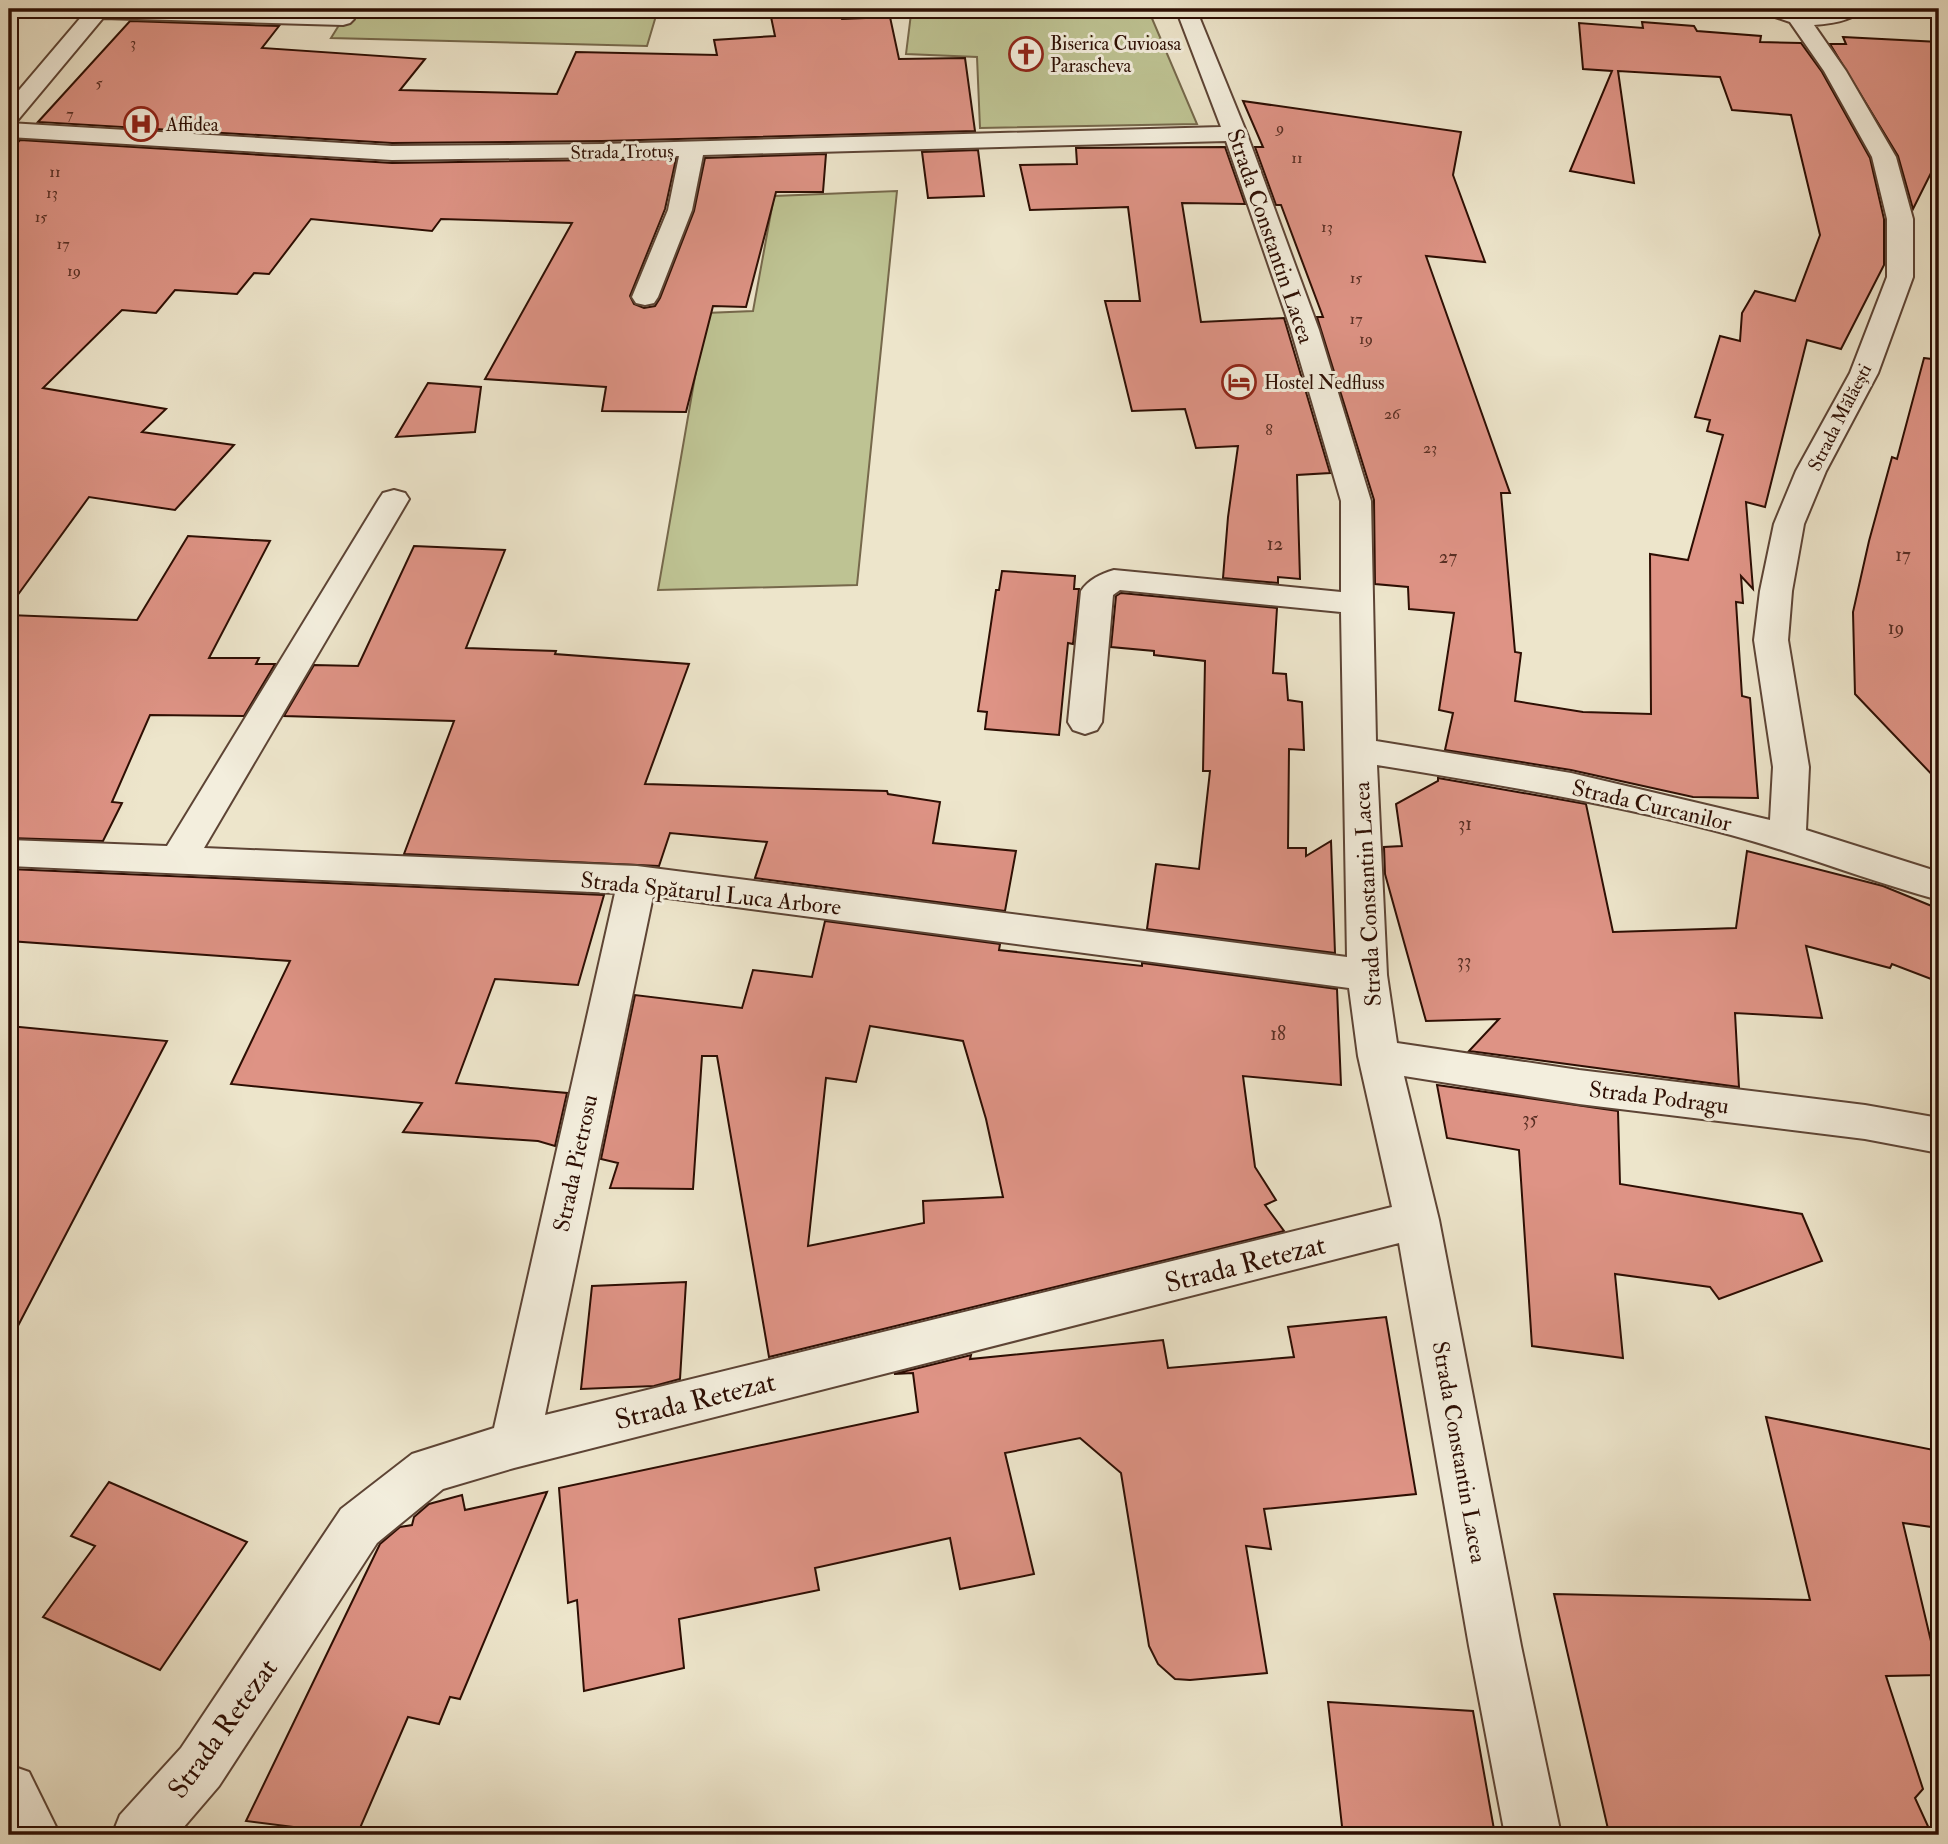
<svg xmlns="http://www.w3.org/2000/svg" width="1948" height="1844" font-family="'IM FELL Double Pica',serif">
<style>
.green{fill:#bec393;stroke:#76684b;stroke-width:2}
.building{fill:#de9385;stroke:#2d0e03;stroke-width:2;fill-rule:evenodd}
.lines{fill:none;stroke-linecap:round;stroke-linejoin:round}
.minor-casing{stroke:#5d4435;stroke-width:4}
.minor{fill:#f3eedd;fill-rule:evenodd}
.labels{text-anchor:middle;stroke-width:6;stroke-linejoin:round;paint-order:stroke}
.far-number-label{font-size:16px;fill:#592f24}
.far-poi-label{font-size:19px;fill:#2d0e03;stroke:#f3eedd;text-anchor:start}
.far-street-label{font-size:19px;fill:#2d0e03;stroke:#f3eedd}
.number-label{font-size:19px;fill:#592f24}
.street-label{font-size:23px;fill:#2d0e03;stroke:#f3eedd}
.near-street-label{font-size:28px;fill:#2d0e03;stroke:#f3eedd}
</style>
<rect width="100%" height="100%" fill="#ede5cb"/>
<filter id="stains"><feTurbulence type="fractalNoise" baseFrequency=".00286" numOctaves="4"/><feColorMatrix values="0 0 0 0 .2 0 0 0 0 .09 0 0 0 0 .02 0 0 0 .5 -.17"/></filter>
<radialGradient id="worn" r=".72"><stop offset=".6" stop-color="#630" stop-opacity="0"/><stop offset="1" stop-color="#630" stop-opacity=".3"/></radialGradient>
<g class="green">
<path d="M 349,9 L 658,9 L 647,46 L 331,38 Z"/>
<path d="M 982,9 L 1148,9 L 1197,124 L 980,128 L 977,57 L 906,54 L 911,14 L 980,14 Z"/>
<path d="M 897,191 L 857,585 L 658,590 L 706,313 L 753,311 L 774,196 Z"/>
</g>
<g class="building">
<path d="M 840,13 L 842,19 L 890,17 L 899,59 L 965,58 L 975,131 L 602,141 L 392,143 L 38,122 L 130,21 L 279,26 L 262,48 L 425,59 L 400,90 L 557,94 L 576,52 L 717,55 L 714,40 L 775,36 L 771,17 Z"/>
<path d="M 1642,22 L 1694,26 L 1697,31 L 1761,36 L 1760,42 L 1801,43 L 1822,72 L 1870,158 L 1884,219 L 1884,265 L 1841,349 L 1807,340 L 1765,507 L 1746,502 L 1753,589 L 1741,576 L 1743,603 L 1736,602 L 1742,696 L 1750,698 L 1758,798 L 1693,797 L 1571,770 L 1445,750 L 1453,713 L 1439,710 L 1454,613 L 1409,609 L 1408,587 L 1375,584 L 1374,500 L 1317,317 L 1323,317 L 1281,205 L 1276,205 L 1255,147 L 1263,147 L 1243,101 L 1461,132 L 1453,175 L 1485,262 L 1426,256 L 1510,493 L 1501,493 L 1515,652 L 1521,653 L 1515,701 L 1583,712 L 1651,714 L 1650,554 L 1688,560 L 1723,435 L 1707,431 L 1710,420 L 1695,417 L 1720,336 L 1740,341 L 1742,313 L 1755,291 L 1795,301 L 1820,235 L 1791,115 L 1732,110 L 1720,77 L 1618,71 L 1634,183 L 1570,171 L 1612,71 L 1583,69 L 1579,23 L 1643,28 Z"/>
<path d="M 1843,37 L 1939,42 L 1939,157 L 1913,209 L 1898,156 L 1830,44 L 1846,44 Z"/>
<path d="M 20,140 L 392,163 L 676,159 L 665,209 L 630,296 L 634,304 L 644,308 L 655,306 L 660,298 L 694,211 L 705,158 L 826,154 L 823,192 L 776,192 L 746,307 L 713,306 L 686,412 L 602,411 L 606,387 L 485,379 L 572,223 L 441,219 L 432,231 L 311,219 L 269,274 L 254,273 L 237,294 L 175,290 L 156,313 L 122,310 L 43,388 L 166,409 L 142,432 L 234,445 L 175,510 L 89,497 L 9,607 L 9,152 Z"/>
<path d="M 1225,147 L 1245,204 L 1182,203 L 1201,322 L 1284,318 L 1330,473 L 1297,475 L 1300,579 L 1278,577 L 1278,583 L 1223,578 L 1228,517 L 1238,446 L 1196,448 L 1185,409 L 1132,411 L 1105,301 L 1140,301 L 1128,207 L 1030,210 L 1020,165 L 1077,164 L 1076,148 Z"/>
<path d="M 978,150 L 984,196 L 928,198 L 922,152 Z"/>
<path d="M 1924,358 L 1939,360 L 1939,782 L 1855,694 L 1853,612 L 1869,541 L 1892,457 L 1897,459 Z"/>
<path d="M 428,383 L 481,387 L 475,432 L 396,437 Z"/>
<path d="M 188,536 L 270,541 L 209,658 L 259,658 L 256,664 L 275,664 L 244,716 L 150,715 L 112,802 L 122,803 L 103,841 L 9,838 L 9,615 L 137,620 Z"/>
<path d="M 414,546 L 505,550 L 466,648 L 556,651 L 555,654 L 689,664 L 645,784 L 887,791 L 888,794 L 940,802 L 933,843 L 1016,851 L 1005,911 L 755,878 L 767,842 L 670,833 L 659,866 L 404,854 L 454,721 L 284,716 L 314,665 L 358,666 Z"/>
<path d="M 1002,571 L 1075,576 L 1074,589 L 1079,589 L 1073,644 L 1068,643 L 1059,735 L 985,729 L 987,712 L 978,711 L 996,590 L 999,590 Z"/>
<path d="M 1121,593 L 1277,608 L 1273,673 L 1286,674 L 1288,700 L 1302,702 L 1304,750 L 1289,749 L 1288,848 L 1306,848 L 1306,856 L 1331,841 L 1335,953 L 1147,929 L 1156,864 L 1199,869 L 1210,771 L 1203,771 L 1205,661 L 1154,655 L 1154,651 L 1111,647 L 1116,596 Z"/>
<path d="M 1438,778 L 1586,804 L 1613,932 L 1736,928 L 1747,851 L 1883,886 L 1939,909 L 1939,982 L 1892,964 L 1890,968 L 1806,946 L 1822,1018 L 1735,1013 L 1739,1087 L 1469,1051 L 1499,1019 L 1426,1021 L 1385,874 L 1384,847 L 1402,846 L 1396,804 L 1438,781 Z"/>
<path d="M 9,869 L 604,895 L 578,985 L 495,979 L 456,1083 L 567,1093 L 555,1146 L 538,1141 L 403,1132 L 422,1103 L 231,1084 L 290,961 L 9,941 Z"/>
<path d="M 825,921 L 1000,944 L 999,950 L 1142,966 L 1142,963 L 1337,989 L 1341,1085 L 1243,1076 L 1255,1167 L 1276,1200 L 1265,1205 L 1284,1231 L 769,1357 L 717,1056 L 702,1056 L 693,1189 L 610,1188 L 618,1163 L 601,1159 L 635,995 L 742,1008 L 753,970 L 812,977 ZM 870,1026 L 963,1041 L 986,1119 L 1003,1197 L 923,1201 L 924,1223 L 808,1246 L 826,1078 L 856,1082 Z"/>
<path d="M 9,1026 L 167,1041 L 9,1343 Z"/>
<path d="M 1437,1085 L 1618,1111 L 1620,1184 L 1802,1214 L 1822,1261 L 1719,1299 L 1710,1287 L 1615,1274 L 1623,1358 L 1532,1346 L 1519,1150 L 1447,1138 Z"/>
<path d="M 686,1282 L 680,1379 L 654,1386 L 581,1389 L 592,1286 Z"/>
<path d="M 1386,1317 L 1416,1494 L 1264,1509 L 1271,1549 L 1246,1546 L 1267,1673 L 1190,1680 L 1175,1679 L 1158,1664 L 1149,1646 L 1121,1473 L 1080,1438 L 1005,1453 L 1034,1574 L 960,1589 L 950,1538 L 815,1568 L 819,1590 L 679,1619 L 684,1668 L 584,1691 L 577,1600 L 568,1603 L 559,1488 L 918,1412 L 913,1373 L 894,1374 L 971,1355 L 970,1359 L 1163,1340 L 1168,1368 L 1294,1357 L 1288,1327 Z"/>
<path d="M 1766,1417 L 1939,1451 L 1939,1528 L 1903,1523 L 1939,1675 L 1886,1676 L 1923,1789 L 1915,1798 L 1932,1835 L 1717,1835 L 1717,1828 L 1608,1829 L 1554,1594 L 1810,1600 Z"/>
<path d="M 109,1482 L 247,1542 L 160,1670 L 43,1617 L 95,1546 L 71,1536 Z"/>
<path d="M 547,1492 L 460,1699 L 450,1697 L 439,1724 L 408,1717 L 357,1835 L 246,1821 L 380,1544 L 400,1527 L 412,1525 L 414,1517 L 429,1504 L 462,1495 L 465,1510 Z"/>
<path d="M 1328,1702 L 1473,1711 L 1495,1835 L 1343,1835 Z"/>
</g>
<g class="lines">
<g class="minor-casing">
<g id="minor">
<path d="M 88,9 L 343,13 L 350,15 L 354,19 L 350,23 L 343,25 L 103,18 L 17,121 L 9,123 L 9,102 Z"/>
<path d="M 1176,9 L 1196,9 L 1247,134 L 1319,330 L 1371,501 L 1376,741 L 1571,773 L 1770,820 L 1773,767 L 1754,640 L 1760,591 L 1774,524 L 1796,471 L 1850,373 L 1887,277 L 1887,219 L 1872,157 L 1824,71 L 1790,22 L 1763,13 L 1760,9 L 1789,9 L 1811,13 L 1834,9 L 1862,9 C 1854,21 1828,24 1814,25 L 1846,71 L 1896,157 L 1913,219 L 1913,277 L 1878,373 L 1826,471 L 1804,524 L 1792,591 L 1788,640 L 1809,767 L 1806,830 L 1939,872 L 1939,900 C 1869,881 1801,854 1731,835 C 1615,804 1496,784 1377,765 L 1387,975 L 1397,1043 L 1579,1070 L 1865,1105 L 1939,1118 L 1939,1153 L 1865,1139 L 1579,1104 L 1404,1076 L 1439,1220 L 1521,1646 L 1561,1835 L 1505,1835 L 1469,1646 L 1399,1243 L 514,1468 L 443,1489 L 377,1543 L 219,1786 L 177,1835 L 112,1835 L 120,1815 L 181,1748 L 341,1509 L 412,1454 L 494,1428 L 615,893 L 9,866 L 9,840 L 167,846 L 379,499 L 383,493 L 394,490 L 405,493 L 409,499 L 204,848 L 637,866 L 1347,957 L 1341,612 L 1120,590 L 1113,595 L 1102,722 L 1097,730 L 1085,734 L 1073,730 L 1068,722 L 1081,591 C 1089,579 1101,574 1114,570 L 1341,592 L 1341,501 L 1291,330 L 1226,141 L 703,155 L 692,210 L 658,297 L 654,303 L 645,305 L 636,303 L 632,297 L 668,210 L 679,156 L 392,160 L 9,137 L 9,123 L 392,146 L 602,144 L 1221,127 ZM 653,896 L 1349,988 L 1358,1056 L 1392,1207 L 545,1415 Z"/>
<path d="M 1604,9 L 1653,9 L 1650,13 C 1637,17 1620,17 1607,13 Z"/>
<path d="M 9,1765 L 29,1772 L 60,1835 L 9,1835 Z"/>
</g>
</g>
<use href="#minor" class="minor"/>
</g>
<defs>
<g id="church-ring" transform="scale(1.75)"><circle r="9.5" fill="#f3eedd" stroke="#8f2418" stroke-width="1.5"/><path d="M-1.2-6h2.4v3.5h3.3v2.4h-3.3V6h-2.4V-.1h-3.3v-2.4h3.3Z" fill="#8f2418"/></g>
<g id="hospital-ring" transform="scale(1.75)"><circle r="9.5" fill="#f3eedd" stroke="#8f2418" stroke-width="1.5"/><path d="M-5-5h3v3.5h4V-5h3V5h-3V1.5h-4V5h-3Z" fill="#8f2418"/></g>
<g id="hotel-ring" transform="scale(1.75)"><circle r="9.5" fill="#f3eedd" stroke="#8f2418" stroke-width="1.5"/><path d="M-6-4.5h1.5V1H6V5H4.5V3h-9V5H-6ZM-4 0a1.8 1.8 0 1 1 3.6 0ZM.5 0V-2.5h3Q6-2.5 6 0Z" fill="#8f2418"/></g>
</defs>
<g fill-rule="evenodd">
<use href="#church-ring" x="1026" y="54"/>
<use href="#hospital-ring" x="141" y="124"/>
<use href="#hotel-ring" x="1239" y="382"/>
</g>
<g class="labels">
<g class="far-number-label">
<text x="133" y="48">3</text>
<text x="99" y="88">5</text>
<text x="70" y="119">7</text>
<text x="1280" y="133">9</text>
<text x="1297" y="163">11</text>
<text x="55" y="177">11</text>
<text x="52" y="198">13</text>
<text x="41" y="222">15</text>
<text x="1327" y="232">13</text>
<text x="63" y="249">17</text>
<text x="74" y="276">19</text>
<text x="1356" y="283">15</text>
<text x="1356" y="324">17</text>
<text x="1366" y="344">19</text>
<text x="1392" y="419">26</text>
<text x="1269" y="435">8</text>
<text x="1430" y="453">23</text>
</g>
<g class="far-poi-label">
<text x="1050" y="50">Biserica Cuvioasa<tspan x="1050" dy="22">Parascheva</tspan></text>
<text x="166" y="131">Affidea</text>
<text x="1264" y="389">Hostel Nedfluss</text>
</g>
<g class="far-street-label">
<text transform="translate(622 151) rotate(-1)" y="7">Strada Trotuș</text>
<text transform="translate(1839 417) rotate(-63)" y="7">Strada Mălăești</text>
</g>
<g class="number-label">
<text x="1275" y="550">12</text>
<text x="1903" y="561">17</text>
<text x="1448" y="563">27</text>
<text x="1896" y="634">19</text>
<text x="1465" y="830">31</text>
<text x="1464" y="967">33</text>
<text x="1278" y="1040">18</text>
<text x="1530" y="1125">35</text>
</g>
<g class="street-label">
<text transform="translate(1271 236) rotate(71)" y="8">Strada Constantin Lacea</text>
<text transform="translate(1652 805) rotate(13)" y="8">Strada Curcanilor</text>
<text transform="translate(711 893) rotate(6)" y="8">Strada Spătarul Luca Arbore</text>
<text transform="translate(1367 894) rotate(-93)" y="8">Strada Constantin Lacea</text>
<text transform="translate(1659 1097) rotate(7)" y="8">Strada Podragu</text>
<text transform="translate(575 1163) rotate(-78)" y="8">Strada Pietrosu</text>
<text transform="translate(1460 1452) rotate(80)" y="8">Strada Constantin Lacea</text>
</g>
<g class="near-street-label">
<text transform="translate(1245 1263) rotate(-14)" y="10">Strada Retezat</text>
<text transform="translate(695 1400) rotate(-14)" y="10">Strada Retezat</text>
<text transform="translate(222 1728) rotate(-54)" y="10">Strada Retezat</text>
</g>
</g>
<rect width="1948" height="1844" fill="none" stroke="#ede5cb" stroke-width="35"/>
<rect x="10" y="10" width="1927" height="1823" fill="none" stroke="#2d0e03" stroke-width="3.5"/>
<rect x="18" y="18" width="1913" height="1809" fill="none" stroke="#2d0e03" stroke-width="2"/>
<rect width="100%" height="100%" filter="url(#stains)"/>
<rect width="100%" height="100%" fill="url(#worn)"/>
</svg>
